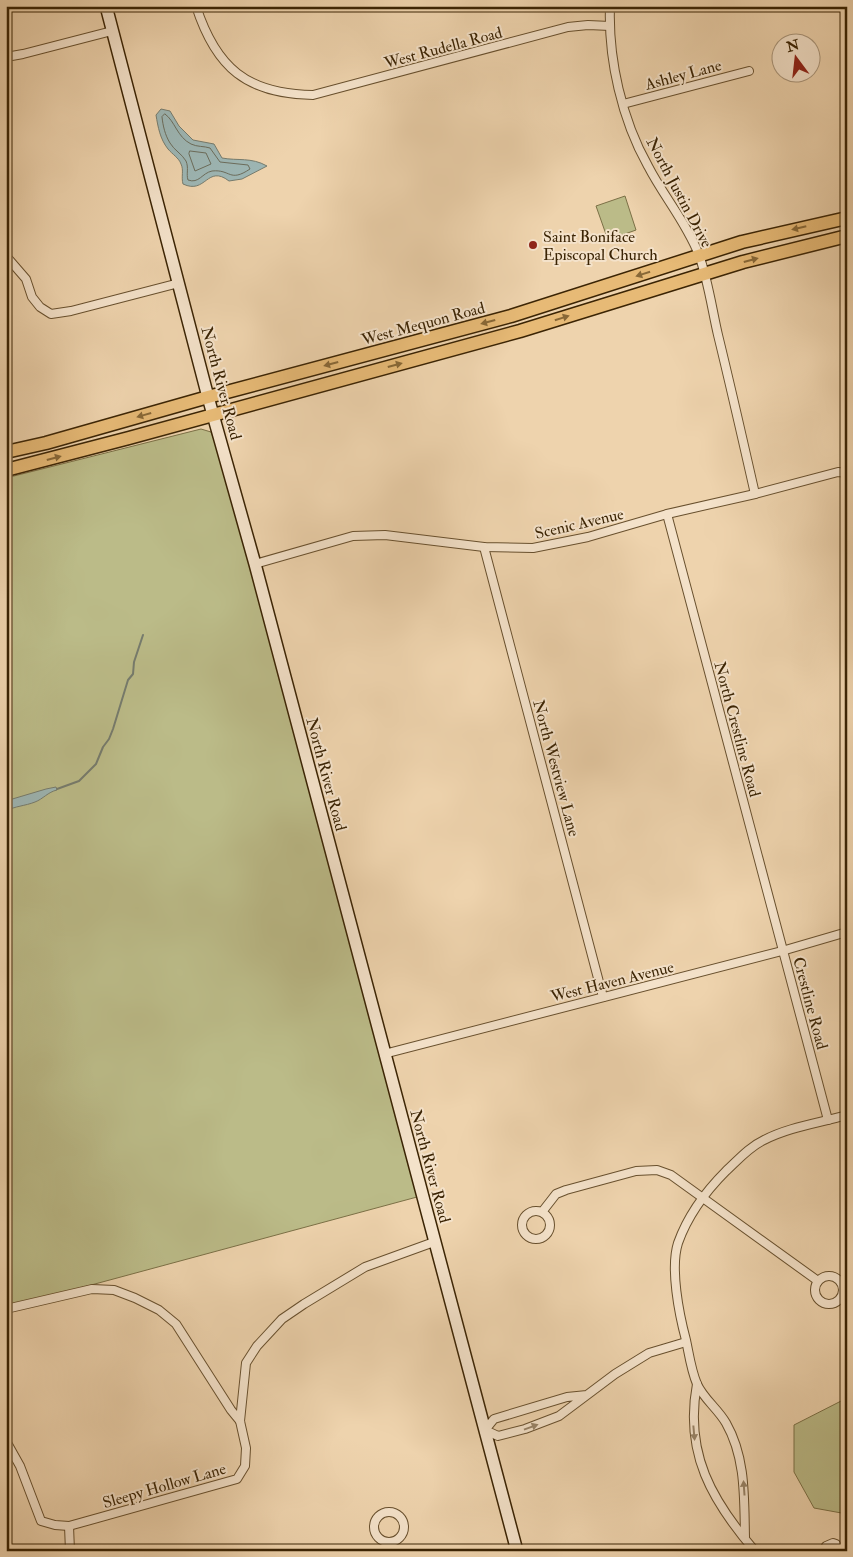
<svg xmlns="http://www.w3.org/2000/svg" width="853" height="1557" font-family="'IM FELL Double Pica',serif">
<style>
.green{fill:#bb8;stroke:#7b7046}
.water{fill:#9db6b4;stroke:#767c6e}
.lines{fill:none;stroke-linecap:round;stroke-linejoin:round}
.shore{stroke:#6c6d5c;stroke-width:1}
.stream{stroke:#767c6e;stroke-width:2}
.street-casing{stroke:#68502e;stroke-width:10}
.secondary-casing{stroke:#3b2404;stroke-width:14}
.primary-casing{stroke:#3b2404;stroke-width:15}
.street{stroke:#f4e2ca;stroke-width:8}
.secondary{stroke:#f4e2ca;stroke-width:11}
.primary{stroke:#e7ba76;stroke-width:12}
.oneway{fill:#886837}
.oneway2{fill:#988367}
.poi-dot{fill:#8f2418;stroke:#f4e2ca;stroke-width:2}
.labels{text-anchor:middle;stroke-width:4;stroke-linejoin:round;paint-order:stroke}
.street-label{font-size:16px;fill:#3b2404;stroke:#f4e2ca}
.poi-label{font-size:16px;fill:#3b2404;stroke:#f4e2ca;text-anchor:start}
</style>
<rect width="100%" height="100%" fill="#eed3ad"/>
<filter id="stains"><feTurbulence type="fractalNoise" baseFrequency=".004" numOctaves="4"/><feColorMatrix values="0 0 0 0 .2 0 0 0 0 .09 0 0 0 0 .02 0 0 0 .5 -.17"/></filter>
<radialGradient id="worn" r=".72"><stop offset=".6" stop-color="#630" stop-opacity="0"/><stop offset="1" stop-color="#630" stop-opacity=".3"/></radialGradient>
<g class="green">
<path d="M 625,196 L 636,230 L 608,240 L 596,206 Z"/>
<path d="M 201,429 L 211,432 L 218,450 L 234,506 L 417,1197 L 6,1308 L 6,478 Z"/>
<path d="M 847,1398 L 847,1514 L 814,1508 L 794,1472 L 794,1425 Z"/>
</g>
<g class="water">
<path d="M 161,109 L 170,111 L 179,126 L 193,140 L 214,144 L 222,158 C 238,161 251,157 267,166 L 242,179 L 229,181 C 207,164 206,195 183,184 C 181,177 184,170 181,164 C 179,158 172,154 168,149 C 160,139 158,127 156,115 Z"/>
<path d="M 56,787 L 57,790 C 48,792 43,799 35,802 C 25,806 15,806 6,811 L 6,801 L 9,800 L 46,789 Z"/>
</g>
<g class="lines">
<g class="shore">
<path d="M 165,114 C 175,121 177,137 191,144 C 197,147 204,146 210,148 L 220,162 L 248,165 L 250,169 C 229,183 231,169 212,171 C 202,173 199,184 188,180 C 186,174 189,168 186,161 C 182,154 174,150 170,143 C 165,135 163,126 162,117 Z"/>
<path d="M 190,151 L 206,153 L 211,164 L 195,171 L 189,154 Z"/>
</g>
<path class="stream" d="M 57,789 L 79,781 L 96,764 L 103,747 L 109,739 L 113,729 L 128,680 L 133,674 L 134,662 L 143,635"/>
<g class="street-casing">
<g id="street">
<path d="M 196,6 C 216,68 247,94 313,95 L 568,27 L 588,25 L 610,26"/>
<path d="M 610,6 C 608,59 622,120 648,166 C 664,197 686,222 699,255 C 708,280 712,309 718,335 C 731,388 743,441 755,494"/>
<path d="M 6,57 L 23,54 L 112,31"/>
<path d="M 623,104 L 749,71"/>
<path d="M 6,256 L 26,279 L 32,297 L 40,307 L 51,314 L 71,311 L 179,283"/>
<path d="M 667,514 L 828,1120"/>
<path d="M 484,547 L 603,997"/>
<path d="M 255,564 L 353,536 L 385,535 L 484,547 L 533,548 L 588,537 L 667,514 L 755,494 L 838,472 L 847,473"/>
<path d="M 384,1054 L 782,951 L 847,932"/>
<circle cx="536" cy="1225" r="14"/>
<path d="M 542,1212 L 556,1194 L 566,1190 L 636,1171 L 657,1170 L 671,1175 L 818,1281"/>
<circle cx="829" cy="1290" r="14"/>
<path d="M 6,1309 L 92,1289 L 114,1290 L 135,1298 L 159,1310 L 176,1324 L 231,1410 L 240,1421"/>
<path d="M 697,1384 C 684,1453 712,1501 755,1551"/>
<path d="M 587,1395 L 567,1397 L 494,1419 L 485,1430 L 498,1436 L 525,1429 L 559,1416 L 615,1374 L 649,1353 L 686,1342"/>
<path d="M 6,1441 L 20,1466 L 41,1521 L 55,1525 L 69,1526 L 237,1479 L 245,1466 L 246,1448 L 240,1421 L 246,1363 L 257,1346 L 282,1319 L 304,1304 L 365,1267 L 434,1242"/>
<circle cx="389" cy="1527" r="15"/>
<path d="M 69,1526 L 70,1551"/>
<path d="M 745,1537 C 744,1498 746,1458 726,1423 C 718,1409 703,1398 697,1384 C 691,1370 689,1354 686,1340 C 679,1314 670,1268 678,1243 C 688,1215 706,1191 726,1171 C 738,1160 749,1147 764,1140 C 789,1127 819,1123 847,1115"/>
<path d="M 826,1551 L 826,1546 L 833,1543 L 836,1544 L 839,1551"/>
</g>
</g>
<g class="secondary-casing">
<path id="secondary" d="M 106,6 L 208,397 L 255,564 L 517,1551"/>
</g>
<g class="primary-casing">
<g id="primary">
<path d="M 6,452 L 46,443 L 208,397 L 511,316 L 742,242 L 847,218"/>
<path d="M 6,470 L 129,438 L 520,331 L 743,262 L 847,236"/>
</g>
</g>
<use href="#street" class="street"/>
<use href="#secondary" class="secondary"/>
<use href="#primary" class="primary"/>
</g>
<defs><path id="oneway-solid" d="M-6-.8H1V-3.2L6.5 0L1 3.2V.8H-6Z" transform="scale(1.25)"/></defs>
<g class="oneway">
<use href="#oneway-solid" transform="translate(799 228) rotate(167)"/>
<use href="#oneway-solid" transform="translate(751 260) rotate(-15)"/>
<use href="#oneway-solid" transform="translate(643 274) rotate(162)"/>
<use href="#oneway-solid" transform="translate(562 318) rotate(-17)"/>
<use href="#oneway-solid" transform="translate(488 322) rotate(165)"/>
<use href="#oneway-solid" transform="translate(331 364) rotate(165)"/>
<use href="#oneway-solid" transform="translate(395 365) rotate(-15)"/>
<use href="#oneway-solid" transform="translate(144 415) rotate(164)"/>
<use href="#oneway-solid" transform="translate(54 458) rotate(-15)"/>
</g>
<g class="oneway2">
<use href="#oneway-solid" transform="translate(531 1427) rotate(-20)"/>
<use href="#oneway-solid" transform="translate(694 1433) rotate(85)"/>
<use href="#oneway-solid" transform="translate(744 1488) rotate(-94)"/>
</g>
<circle class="poi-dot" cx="533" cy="245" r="5"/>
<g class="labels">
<g class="street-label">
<text transform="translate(443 47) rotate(-15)" y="6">West Rudella Road</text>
<text transform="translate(683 74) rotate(-15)" y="6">Ashley Lane</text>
<text transform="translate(680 192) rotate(62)" y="6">North Justin Drive</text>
<text transform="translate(423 323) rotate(-15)" y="6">West Mequon Road</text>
<text transform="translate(222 383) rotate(75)" y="6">North River Road</text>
<text transform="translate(579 523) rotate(-13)" y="6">Scenic Avenue</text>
<text transform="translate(738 729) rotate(75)" y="6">North Crestline Road</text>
<text transform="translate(557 768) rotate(75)" y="6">North Westview Lane</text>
<text transform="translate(327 774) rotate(75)" y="6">North River Road</text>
<text transform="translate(612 981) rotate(-14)" y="6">West Haven Avenue</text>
<text transform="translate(811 1003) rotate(75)" y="6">Crestline Road</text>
<text transform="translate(431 1166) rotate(75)" y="6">North River Road</text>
<text transform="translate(164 1485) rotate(-16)" y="6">Sleepy Hollow Lane</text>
</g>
<g class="poi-label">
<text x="543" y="242">Saint Boniface<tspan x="543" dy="18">Episcopal Church</tspan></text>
</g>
</g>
<rect width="853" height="1557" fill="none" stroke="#eed3ad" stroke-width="25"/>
<rect x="8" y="8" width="838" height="1542" fill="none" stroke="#3b2404" stroke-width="2.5"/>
<rect x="12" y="12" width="828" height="1532" fill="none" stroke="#3b2404"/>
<g transform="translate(796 58) rotate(345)"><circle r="24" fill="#f4e2ca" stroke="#aa967b"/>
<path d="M0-4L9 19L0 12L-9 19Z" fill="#8f2418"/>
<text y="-8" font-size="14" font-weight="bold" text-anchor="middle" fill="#3b2404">N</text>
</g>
<rect width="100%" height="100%" filter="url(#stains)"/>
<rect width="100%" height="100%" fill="url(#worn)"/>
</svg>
